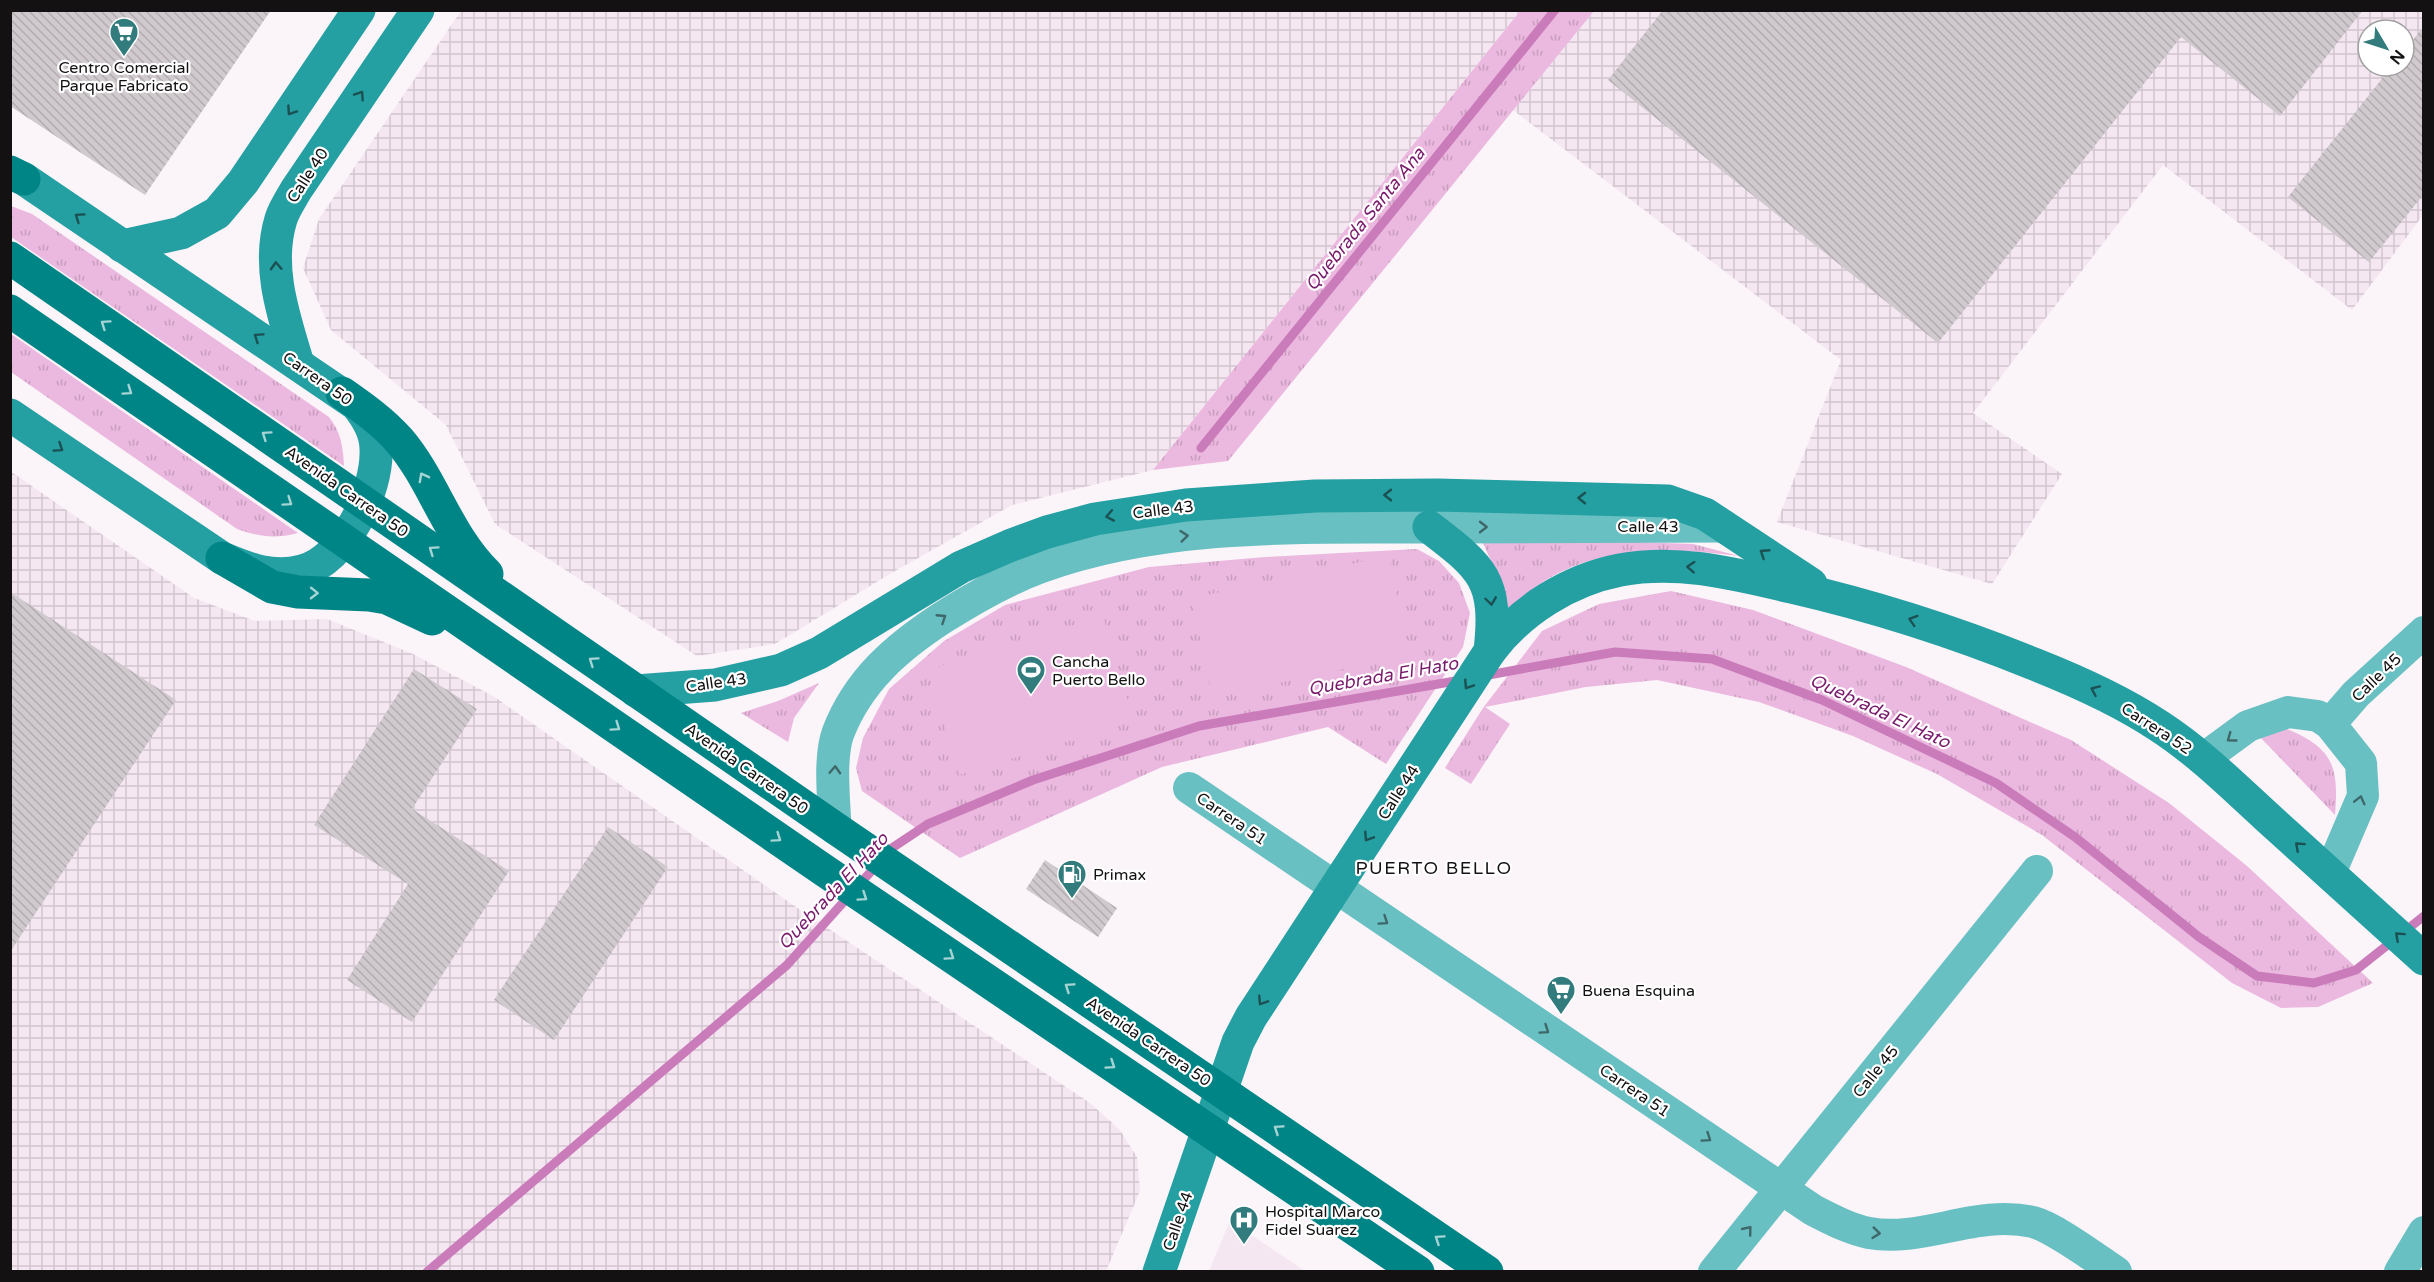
<svg xmlns="http://www.w3.org/2000/svg" width="2434" height="1282" font-family="'Varela Round',sans-serif">
<style>
.built{fill:#f5e7f2}
.industrial{fill:url(#industrial-grid);fill-rule:evenodd}
.grass{fill:url(#grass-tufts)}
.pitch{fill:#ebb8df}
.lines{fill:none;stroke-linecap:round;stroke-linejoin:round}
.stream{stroke:#ca7bba;stroke-width:9}
.building{fill:url(#building-back-hatch)}
.minor{stroke:#69c0c2;stroke-width:32}
.tertiary{stroke:#69c0c2;stroke-width:33}
.secondary{stroke:#249fa2;stroke-width:33}
.primary{stroke:#008587;stroke-width:33}
.oneway{stroke:#1b5153}
.oneway2{stroke:#a6d4d5}
.oneway3{stroke:#3e686a}
.labels{text-anchor:middle;stroke-width:4.5;stroke-linejoin:round;paint-order:stroke}
.poi-label{font-size:16px;fill:#131112;stroke:#fff;text-anchor:start}
.street-label{font-size:16px;fill:#131112;stroke:#fff}
.water-label{font-size:18px;font-style:italic;fill:#791b6c;stroke:#fff}
.neighbourhood-label{font-size:18px;letter-spacing:1.5px;fill:#131112;stroke:#fff}
</style>
<defs>
<pattern id="industrial-grid" width="8" height="8" patternUnits="userSpaceOnUse" patternTransform="scale(1.5)"><rect width="8" height="8" fill="#f5e7f2"/><path d="M0 4h8M4 0v8" fill="none" stroke="#d1c5ce"/></pattern>
<pattern id="grass-tufts" width="24" height="20" patternUnits="userSpaceOnUse" patternTransform="scale(1.5)"><rect width="24" height="20" fill="#ebb8df"/><path d="M3 7l-1-3M5 7V3M7 7l1-3M15 17l-1-3M17 17v-4M19 17l1-3" fill="none" stroke="#c99dbe"/></pattern>
<pattern id="building-back-hatch" width="6" height="6" patternUnits="userSpaceOnUse" patternTransform="scale(1.5)"><rect width="6" height="6" fill="#d0c9ce"/><path d="M-1 5l2 2M0 0l6 6M5-1l2 2" fill="none" stroke="#b2acb0"/></pattern>
</defs>
<rect width="100%" height="100%" fill="#fbf4f9"/>
<path class="built" d="M 1230,1221 L 1305,1271 L 1209,1271 Z"/>
<g class="industrial">
<path d="M 461,11 L 1520,11 L 1153,470 L 1012,505 L 888,575 L 775,644 L 697,656 L 495,524 L 446,425 L 331,330 L 303,268 L 319,219 Z"/>
<path d="M 1594,11 L 2423,11 L 2423,215 L 2352,310 L 2163,165 L 1973,413 L 2062,474 L 1992,584 L 1777,522 L 1841,360 L 1513,110 ZM 2368,30 L 2404,30 L 2404,66 L 2368,66 Z"/>
<path d="M 10,471 L 194,598 L 255,621 L 327,619 L 413,654 L 493,696 L 796,907 L 1090,1103 L 1120,1130 L 1137,1157 L 1140,1191 L 1106,1271 L 11,1271 Z"/>
</g>
<g class="grass">
<path d="M 1520,11 L 1594,11 L 1228,461 L 1153,470 Z"/>
<path d="M 11,206 L 32,214 L 329,417 C 341,432 343,447 344,466 L 11,237 Z"/>
<path d="M 10,334 L 11,334 L 298,533 C 275,539 260,537 237,529 L 11,372 Z"/>
<path d="M 1606,541 L 1693,544 L 1739,556 C 1672,547 1594,545 1537,586 C 1523,596 1511,610 1499,621 L 1495,570 L 1483,543 Z"/>
<path d="M 1417,549 L 1439,561 L 1459,583 L 1470,613 L 1463,647 L 1386,764 L 1328,727 L 1162,767 L 960,858 L 862,791 L 856,768 L 863,738 L 889,689 L 944,641 L 1005,605 L 1149,567 L 1265,557 Z"/>
<path d="M 1671,591 L 1753,610 L 1906,667 L 2071,740 L 2169,803 L 2247,866 L 2373,983 L 2318,1007 L 2281,1008 L 2232,983 L 2042,835 L 1937,774 L 1853,736 L 1759,702 L 1657,680 L 1586,687 L 1485,707 L 1510,724 L 1471,784 L 1445,768 L 1483,708 L 1542,631 L 1599,604 Z"/>
<path d="M 819,683 L 794,718 L 788,742 L 741,713 L 778,701 Z"/>
<path d="M 2287,729 C 2333,748 2339,767 2335,815 L 2258,735 Z"/>
</g>
<g class="pitch">
<path d="M 1389,556 L 1409,655 L 1212,697 L 1192,598 Z"/>
<path d="M 1103,616 L 1134,721 L 959,775 L 928,670 Z"/>
</g>
<g class="lines">
<g class="stream">
<path d="M 1201,448 L 1555,10"/>
<path d="M 1483,676 L 1615,652 L 1712,659 L 1822,700 L 1996,783 L 2075,837 L 2199,937 L 2257,976 L 2314,983 L 2356,970 L 2424,916"/>
<path d="M 427,1272 L 787,965 L 892,848 L 928,824 L 1033,780 L 1199,726 L 1461,680"/>
</g>
</g>
<g class="building">
<path d="M 10,10 L 271,10 L 145,195 L 10,106 Z"/>
<path d="M 1663,10 L 2363,10 L 2280,116 L 2181,37 L 1938,343 L 1608,80 Z"/>
<path d="M 2424,26 L 2424,194 L 2369,262 L 2288,197 L 2392,66 L 2404,66 L 2404,51 Z"/>
<path d="M 10,592 L 176,700 L 10,952 Z"/>
<path d="M 414,669 L 477,709 L 412,809 L 509,871 L 412,1022 L 347,980 L 408,884 L 314,825 Z"/>
<path d="M 608,827 L 668,867 L 554,1040 L 494,1000 Z"/>
<path d="M 1045,860 L 1117,908 L 1098,937 L 1026,889 Z"/>
</g>
<g class="lines">
<g class="minor">
<path d="M 2330,724 L 2356,694 L 2424,632"/>
<path d="M 2203,759 L 2248,726 L 2288,712 L 2318,716 L 2330,724 L 2361,763 L 2363,796 L 2330,873"/>
<path d="M 1189,788 L 1813,1210 C 1831,1219 1849,1229 1869,1233 C 1922,1243 1977,1209 2033,1222 C 2055,1228 2095,1258 2116,1272"/>
<path d="M 1714,1272 L 2037,871"/>
<path d="M 2400,1272 L 2424,1232"/>
</g>
<path class="tertiary" d="M 835,828 C 834,801 829,758 838,733 C 858,681 896,648 942,618 C 972,599 1007,579 1040,567 C 1169,520 1314,528 1449,527 C 1540,527 1632,526 1723,526"/>
<g class="secondary">
<path d="M 10,173 L 24,179 L 356,404 C 366,416 376,432 376,449 C 378,490 345,560 302,571 C 273,579 248,569 222,558 L 10,415"/>
<path d="M 122,246 L 181,233 L 217,213 L 243,182 L 359,10"/>
<path d="M 298,364 C 284,317 266,267 281,219 C 284,209 291,199 296,190 L 418,10"/>
<path d="M 1429,527 C 1483,568 1498,580 1490,651"/>
<path d="M 636,691 L 715,685 L 781,670 L 819,653 L 961,567 L 1009,546 L 1047,532 L 1095,519 L 1186,505 L 1315,496 L 1437,495 L 1668,501 L 1705,514 L 1811,584"/>
<path d="M 1159,1272 L 1238,1042 L 1251,1017 L 1490,651 C 1521,610 1569,580 1620,570 C 1679,559 1735,574 1791,587 C 1874,606 1955,632 2034,664 C 2077,681 2120,700 2159,726 C 2199,752 2232,785 2267,817 C 2319,864 2371,911 2424,959"/>
</g>
<g class="primary">
<path d="M 10,172 L 24,179"/>
<path d="M 10,258 L 835,828 L 1487,1272"/>
<path d="M 10,311 L 825,871 L 1418,1272"/>
<path d="M 342,393 C 362,407 382,421 399,440 C 434,481 446,533 487,574"/>
<path d="M 222,558 L 272,587 L 298,592 L 369,595 L 387,598 L 432,619"/>
</g>
</g>
<defs><path id="oneway-chevron" d="M-2-3.5L2.5 0L-2 3.5" fill="none" stroke-width="1.6" stroke-linecap="round" stroke-linejoin="round" transform="scale(1.5)"/></defs>
<g class="oneway">
<use href="#oneway-chevron" transform="translate(360 95) rotate(-56)"/>
<use href="#oneway-chevron" transform="translate(291 111) rotate(124)"/>
<use href="#oneway-chevron" transform="translate(79 217) rotate(-145)"/>
<use href="#oneway-chevron" transform="translate(276 266) rotate(-93)"/>
<use href="#oneway-chevron" transform="translate(258 337) rotate(-146)"/>
<use href="#oneway-chevron" transform="translate(59 448) rotate(34)"/>
<use href="#oneway-chevron" transform="translate(1388 495) rotate(180)"/>
<use href="#oneway-chevron" transform="translate(1582 498) rotate(-179)"/>
<use href="#oneway-chevron" transform="translate(1110 516) rotate(169)"/>
<use href="#oneway-chevron" transform="translate(1764 553) rotate(-147)"/>
<use href="#oneway-chevron" transform="translate(1691 567) rotate(-177)"/>
<use href="#oneway-chevron" transform="translate(1491 601) rotate(82)"/>
<use href="#oneway-chevron" transform="translate(1913 620) rotate(-162)"/>
<use href="#oneway-chevron" transform="translate(1468 685) rotate(123)"/>
<use href="#oneway-chevron" transform="translate(2095 690) rotate(-156)"/>
<use href="#oneway-chevron" transform="translate(1368 837) rotate(123)"/>
<use href="#oneway-chevron" transform="translate(2299 846) rotate(-138)"/>
<use href="#oneway-chevron" transform="translate(2399 936) rotate(-138)"/>
<use href="#oneway-chevron" transform="translate(1262 1001) rotate(123)"/>
</g>
<g class="oneway2">
<use href="#oneway-chevron" transform="translate(105 324) rotate(-145)"/>
<use href="#oneway-chevron" transform="translate(128 391) rotate(35)"/>
<use href="#oneway-chevron" transform="translate(266 435) rotate(-145)"/>
<use href="#oneway-chevron" transform="translate(423 477) rotate(-118)"/>
<use href="#oneway-chevron" transform="translate(288 502) rotate(35)"/>
<use href="#oneway-chevron" transform="translate(433 550) rotate(-145)"/>
<use href="#oneway-chevron" transform="translate(314 593) rotate(1)"/>
<use href="#oneway-chevron" transform="translate(593 661) rotate(-145)"/>
<use href="#oneway-chevron" transform="translate(616 727) rotate(35)"/>
<use href="#oneway-chevron" transform="translate(777 838) rotate(35)"/>
<use href="#oneway-chevron" transform="translate(863 897) rotate(34)"/>
<use href="#oneway-chevron" transform="translate(950 956) rotate(34)"/>
<use href="#oneway-chevron" transform="translate(1069 987) rotate(-146)"/>
<use href="#oneway-chevron" transform="translate(1111 1065) rotate(34)"/>
<use href="#oneway-chevron" transform="translate(1278 1129) rotate(-146)"/>
<use href="#oneway-chevron" transform="translate(1439 1239) rotate(-146)"/>
</g>
<g class="oneway3">
<use href="#oneway-chevron" transform="translate(1483 527)"/>
<use href="#oneway-chevron" transform="translate(1184 536) rotate(-6)"/>
<use href="#oneway-chevron" transform="translate(942 618) rotate(-33)"/>
<use href="#oneway-chevron" transform="translate(2231 738) rotate(144)"/>
<use href="#oneway-chevron" transform="translate(835 770) rotate(-87)"/>
<use href="#oneway-chevron" transform="translate(2360 800) rotate(-76)"/>
<use href="#oneway-chevron" transform="translate(1384 921) rotate(34)"/>
<use href="#oneway-chevron" transform="translate(1545 1030) rotate(34)"/>
<use href="#oneway-chevron" transform="translate(1707 1138) rotate(34)"/>
<use href="#oneway-chevron" transform="translate(1748 1230) rotate(-51)"/>
<use href="#oneway-chevron" transform="translate(1876 1233) rotate(6)"/>
</g>
<defs>
<g id="supermarket-pin" transform="scale(1.5)"><path d="M0 17L-7.5 6A9.5 9.5 0 1 1 7.5 6Z" fill="#337c7e" stroke="#fff"/><path d="M-6-5.5h2.5l.6 2H6L4.5 2H-2.5L-4.4-4H-6ZM-1.5 3.2a1.3 1.3 0 1 0 .1 0ZM3 3.2a1.3 1.3 0 1 0 .1 0Z" fill="#fff"/></g>
<g id="stadium-pin" transform="scale(1.5)"><path d="M0 17L-7.5 6A9.5 9.5 0 1 1 7.5 6Z" fill="#337c7e" stroke="#fff"/><path d="M0-5a6.5 5 0 1 0 0 10a6.5 5 0 1 0 0-10ZM-3.5-1.8h7v3.6h-7Z" fill="#fff"/></g>
<g id="fuel-pin" transform="scale(1.5)"><path d="M0 17L-7.5 6A9.5 9.5 0 1 1 7.5 6Z" fill="#337c7e" stroke="#fff"/><path d="M-5.5-6h7V0h2V4h1.3V-2.5L3-4.5l.8-.8L6-3V5H2.5V1h-1V6h-7ZM-4.2-4.7v3.2H.2V-4.7Z" fill="#fff"/></g>
<g id="hospital-pin" transform="scale(1.5)"><path d="M0 17L-7.5 6A9.5 9.5 0 1 1 7.5 6Z" fill="#337c7e" stroke="#fff"/><path d="M-5-5h3v3.5h4V-5h3V5h-3V1.5h-4V5h-3Z" fill="#fff"/></g>
</defs>
<g fill-rule="evenodd">
<use href="#supermarket-pin" x="124" y="32"/>
<use href="#stadium-pin" x="1031" y="670"/>
<use href="#fuel-pin" x="1072" y="874"/>
<use href="#supermarket-pin" x="1561" y="990"/>
<use href="#hospital-pin" x="1244" y="1220"/>
</g>
<g class="labels">
<g class="poi-label">
<text x="124" y="73" text-anchor="middle">Centro Comercial<tspan x="124" dy="18">Parque Fabricato</tspan></text>
<text x="1052" y="667">Cancha<tspan x="1052" dy="18">Puerto Bello</tspan></text>
<text x="1093" y="880">Primax</text>
<text x="1582" y="996">Buena Esquina</text>
<text x="1265" y="1217">Hospital Marco<tspan x="1265" dy="18">Fidel Suarez</tspan></text>
</g>
<g class="street-label">
<text transform="translate(307 175) rotate(-57)" y="6">Calle 40</text>
<text transform="translate(318 378) rotate(35)" y="6">Carrera 50</text>
<text transform="translate(347 491) rotate(35)" y="6">Avenida Carrera 50</text>
<text transform="translate(1163 509) rotate(-7)" y="6">Calle 43</text>
<text x="1648" y="532">Calle 43</text>
<text transform="translate(2376 677) rotate(-44)" y="6">Calle 45</text>
<text transform="translate(716 682) rotate(-8)" y="6">Calle 43</text>
<text transform="translate(2157 728) rotate(33)" y="6">Carrera 52</text>
<text transform="translate(747 768) rotate(35)" y="6">Avenida Carrera 50</text>
<text transform="translate(1398 792) rotate(-57)" y="6">Calle 44</text>
<text transform="translate(1232 818) rotate(34)" y="6">Carrera 51</text>
<text transform="translate(1149 1041) rotate(34)" y="6">Avenida Carrera 50</text>
<text transform="translate(1875 1071) rotate(-51)" y="6">Calle 45</text>
<text transform="translate(1635 1090) rotate(34)" y="6">Carrera 51</text>
<text transform="translate(1177 1221) rotate(-71)" y="6">Calle 44</text>
</g>
<g class="water-label">
<text transform="translate(1365 219) rotate(-51)" y="6">Quebrada Santa Ana</text>
<text transform="translate(1383 676) rotate(-10)" y="6">Quebrada El Hato</text>
<text transform="translate(1880 711) rotate(25)" y="6">Quebrada El Hato</text>
<text transform="translate(833 891) rotate(-47)" y="6">Quebrada El Hato</text>
</g>
<g class="neighbourhood-label">
<text x="1434" y="874">PUERTO BELLO</text>
</g>
</g>
<rect width="2434" height="1282" fill="none" stroke="#131112" stroke-width="24"/>
<g transform="translate(2386 48) rotate(129)"><circle r="28" fill="#ffffff" stroke="#a1a0a0" stroke-width="1.5"/>
<path d="M0-4.5L10 22L0 15L-10 22Z" fill="#337c7e"/>
<text y="-9" font-size="16" font-weight="bold" text-anchor="middle" fill="#131112">N</text>
</g>
</svg>
